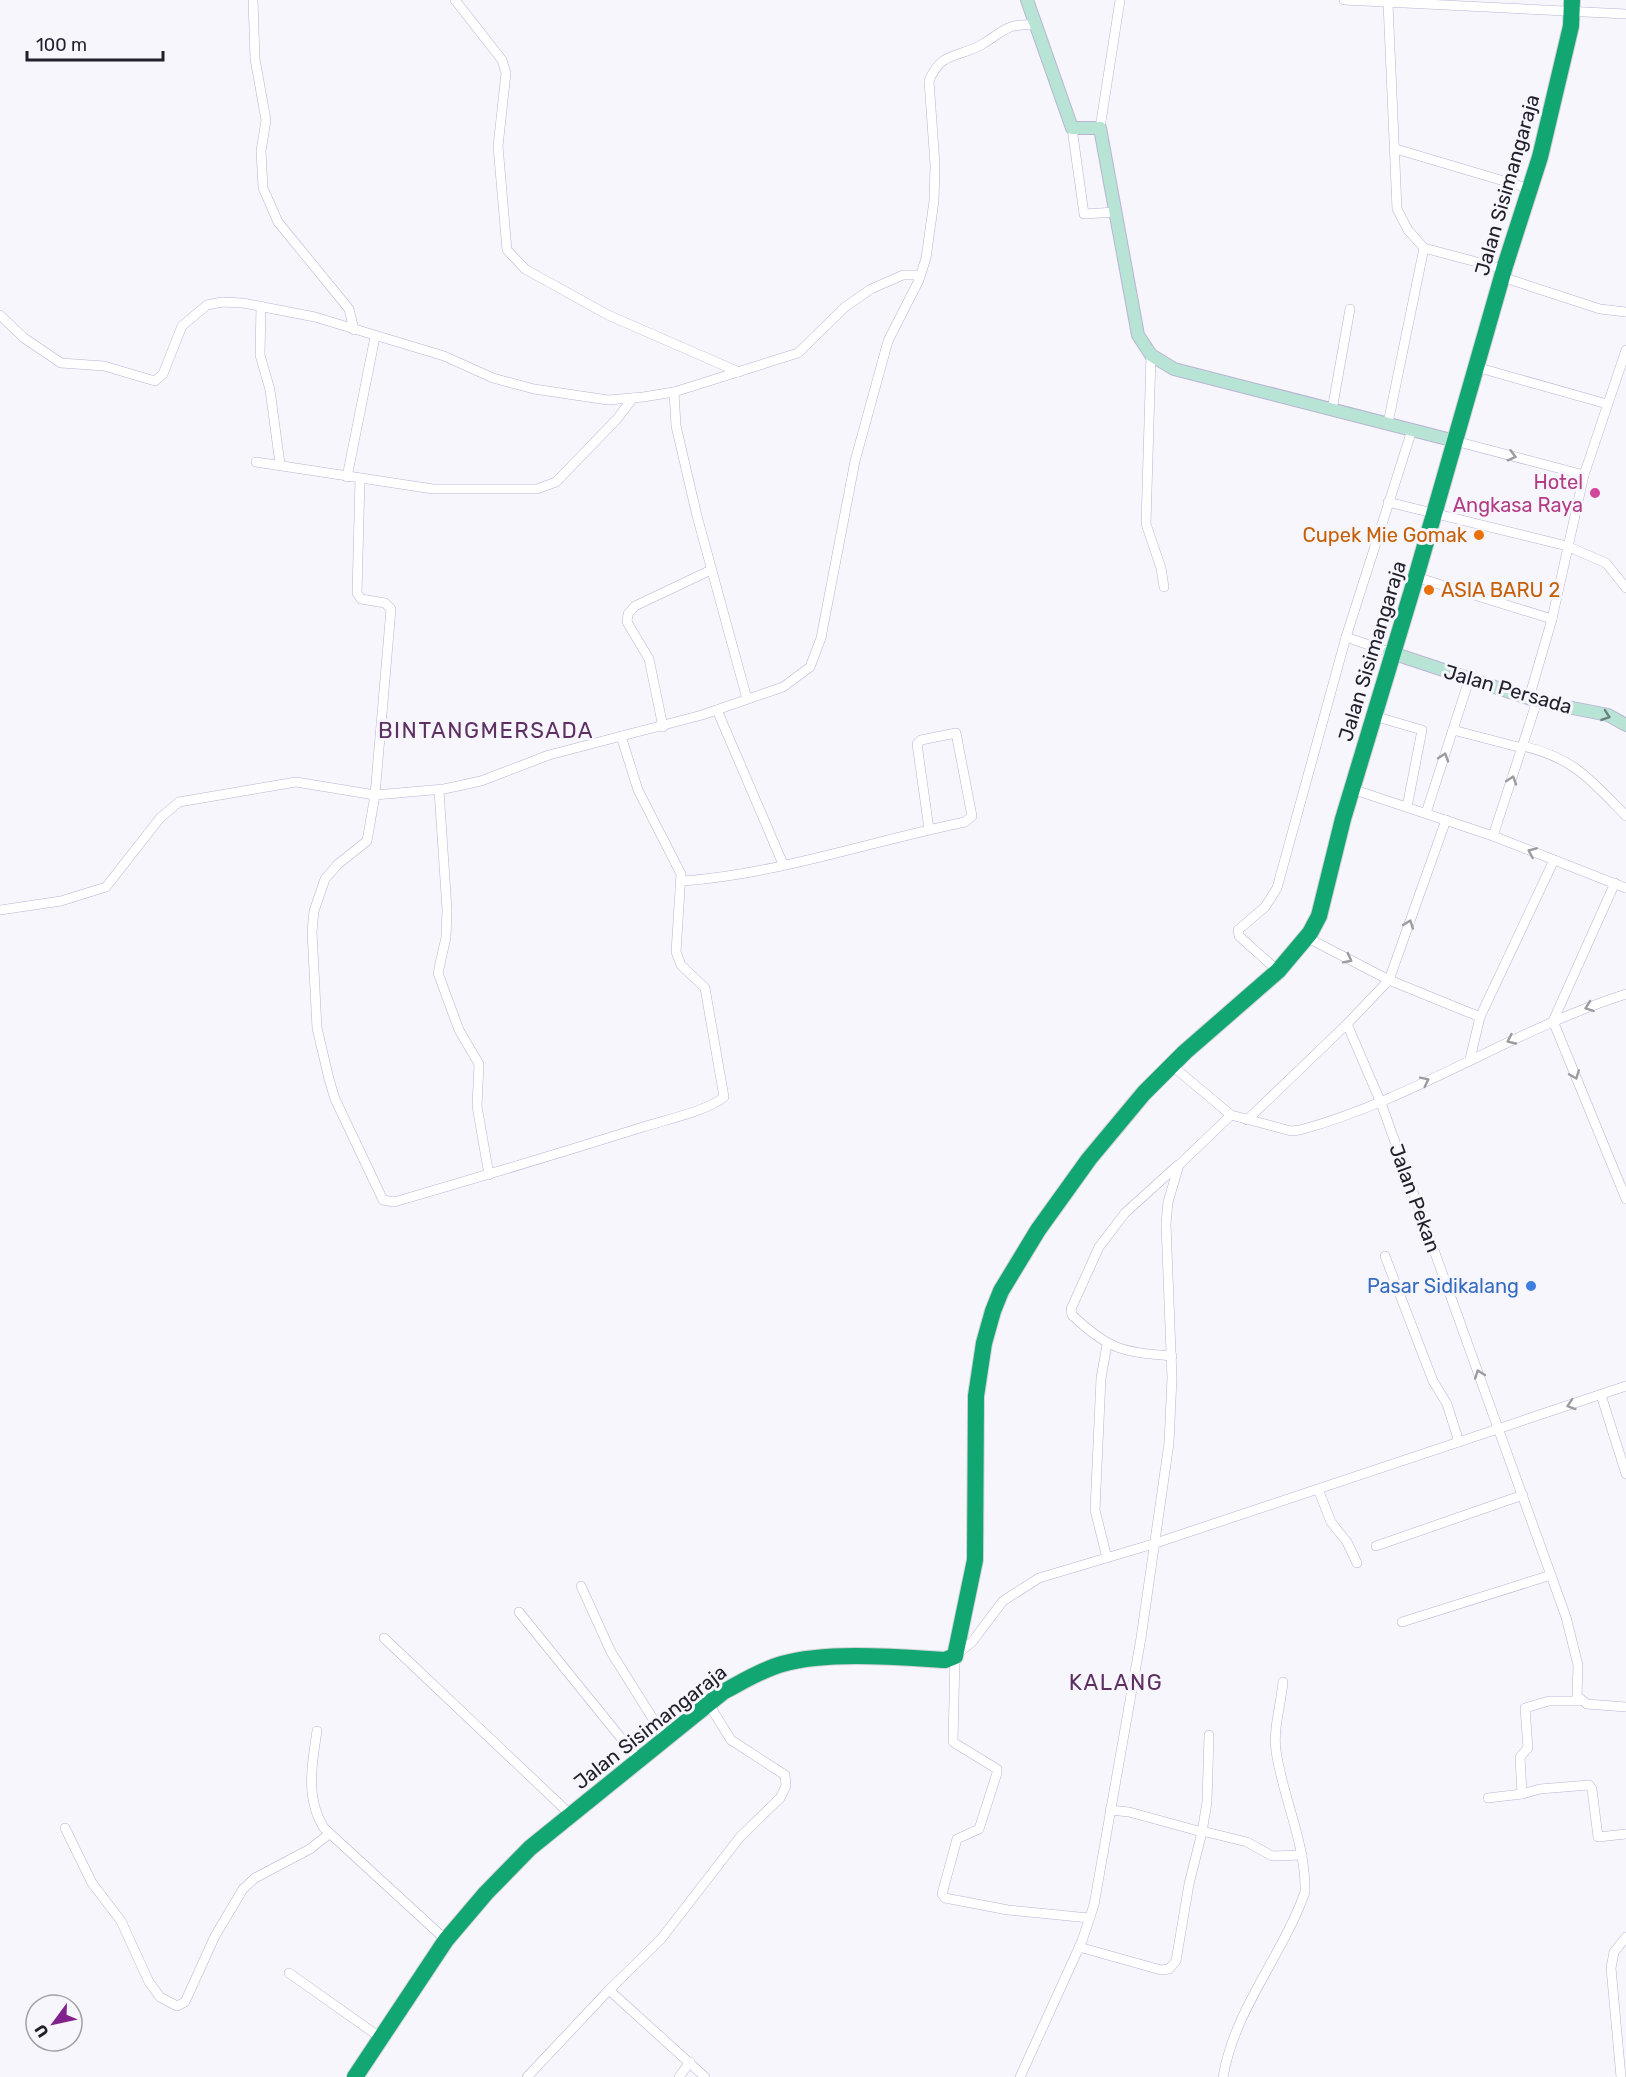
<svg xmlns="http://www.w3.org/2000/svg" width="1626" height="2077" font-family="Rubik,sans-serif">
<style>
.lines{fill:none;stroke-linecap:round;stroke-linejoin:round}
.street-casing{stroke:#bab3d4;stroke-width:10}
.secondary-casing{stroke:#bab3d4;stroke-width:14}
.highway-casing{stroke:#d3d2d5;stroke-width:18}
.street{stroke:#fff;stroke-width:9}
.secondary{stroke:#b8e4d5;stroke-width:12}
.highway{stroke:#11a672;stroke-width:16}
.oneway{stroke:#9c9ba0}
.oneway2{stroke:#6d8280}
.hotel-dot{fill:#d1479c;stroke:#f7f6fd;stroke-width:2}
.food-dot{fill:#e8710a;stroke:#f7f6fd;stroke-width:2}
.shop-dot{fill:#3f7fe0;stroke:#f7f6fd;stroke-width:2}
.labels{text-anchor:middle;stroke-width:6;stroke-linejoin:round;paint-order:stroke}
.street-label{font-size:20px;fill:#22202c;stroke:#f7f6fd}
.hotel-label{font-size:20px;fill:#b23c85;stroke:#f7f6fd;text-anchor:end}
.food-label{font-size:20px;fill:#c56008;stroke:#f7f6fd;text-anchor:end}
.shop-label{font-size:20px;fill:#366cbe;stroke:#f7f6fd;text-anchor:end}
.quarter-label{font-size:22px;letter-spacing:1.5px;fill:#5d2f62;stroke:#f7f6fd}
</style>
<rect width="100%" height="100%" fill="#f7f6fd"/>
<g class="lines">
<g class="street-casing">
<g id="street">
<path d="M 253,0 L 255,59 L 266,120 L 261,151 L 263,188 L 278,222 L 349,309 L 354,330"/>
<path d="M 455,0 L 502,60 L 506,73 L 498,146 L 507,250 L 525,269 L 608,315 L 739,372"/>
<path d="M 1344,0 L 1626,14"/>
<path d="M 1388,3 L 1397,209 L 1408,230 L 1424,248 L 1499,268"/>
<path d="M 1072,128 L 1084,214 L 1115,212"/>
<path d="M 1100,128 L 1120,0"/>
<path d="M 1396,149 L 1524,187"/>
<path d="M 1502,277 L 1600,309 L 1626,312"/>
<path d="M 261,306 L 260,355 L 270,390 L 280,464"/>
<path d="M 0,315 L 24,338 L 61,363 L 104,366 L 155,381 L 163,374 L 182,326 L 207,305 L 222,302 L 243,303 L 315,317 L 444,356 L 493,378 L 534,389 L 608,400 L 643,397 L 674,392 L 798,353 L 845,307 L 871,289 L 903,275 L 920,275"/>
<path d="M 1151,355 L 1146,524 L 1161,568 L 1164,587"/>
<path d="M 1476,367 L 1607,404"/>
<path d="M 674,392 L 676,426 L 697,516 L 747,699"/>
<path d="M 1332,410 L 1350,309"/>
<path d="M 1388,423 L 1424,248"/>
<path d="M 1455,441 L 1584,475"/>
<path d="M 256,462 L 433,489 L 537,489 L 556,482 L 617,419 L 633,398"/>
<path d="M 347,477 L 375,337"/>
<path d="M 360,479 L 357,593 L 361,599 L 385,603 L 391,609 L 375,795 L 367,841 L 338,864 L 325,879 L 314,911 L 312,932 L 317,1028 L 329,1079 L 335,1099 L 383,1200 L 394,1202 C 477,1178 560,1153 643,1127 C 665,1120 707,1111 724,1097 L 705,988 L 681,965 L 676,952 L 681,874 L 638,790 L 621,736"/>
<path d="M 1388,502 L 1567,546 L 1606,563 L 1626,588"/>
<path d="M 1416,577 L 1552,619"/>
<path d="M 1346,637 L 1389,652"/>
<path d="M 1529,698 L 1552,619 L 1584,475 L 1626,350"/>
<path d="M 717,710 L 783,864"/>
<path d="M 1374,716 L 1422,730 L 1407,807"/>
<path d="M 663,727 L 649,659 L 627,622 L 628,614 L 635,606 L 711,570"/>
<path d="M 1453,730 L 1522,748"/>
<path d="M 1523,746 C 1574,758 1591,780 1626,816"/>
<path d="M 1349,788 L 1493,836 L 1626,888"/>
<path d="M 439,790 L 447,910 L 446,937 L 438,973 L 459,1030 L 479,1064 L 477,1106 L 489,1175"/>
<path d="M 1426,813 L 1469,680"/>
<path d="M 1493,836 L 1537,701"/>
<path d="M 683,881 C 778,874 872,841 965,822 L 972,816 L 956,733 L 921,740 L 917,744 L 929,829"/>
<path d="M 1615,883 L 1553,1021 L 1626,1199"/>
<path d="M 0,910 L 61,901 L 106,887 L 160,818 L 179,802 L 296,782 L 375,795 L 444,789 L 481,781 L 549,755 L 702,715 L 783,687 L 810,667 L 821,638 L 855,461 L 888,341 L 919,280 L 926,258 L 934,201 L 935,165 L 929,81 C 941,51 958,58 981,45 C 1005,31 1005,23 1036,25"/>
<path d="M 1306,937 L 1389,980 L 1480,1017"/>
<path d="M 1278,971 L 1239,936 L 1238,930 L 1265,907 L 1277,888 L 1346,637 L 1412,430"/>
<path d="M 1347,1024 L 1381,1103 L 1566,1617 L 1578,1665 L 1577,1696 L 1587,1704 L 1626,1707"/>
<path d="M 1470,1059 L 1480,1017 L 1554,860"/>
<path d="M 1170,1064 L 1231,1115 L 1291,1131 L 1300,1130 C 1414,1099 1513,1030 1626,994"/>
<path d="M 1247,1120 L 1347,1024 L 1389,980 L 1446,820"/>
<path d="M 1385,1256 L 1433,1381 L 1447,1404 L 1459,1442"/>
<path d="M 1107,1345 L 1101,1378 L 1095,1510 L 1107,1558"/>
<path d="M 1172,1356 C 1122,1352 1109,1350 1072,1315 L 1071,1309 L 1099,1247 L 1125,1213 L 1178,1165"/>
<path d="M 1601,1395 L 1626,1474"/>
<path d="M 1318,1489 L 1331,1522 L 1347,1542 L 1357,1563"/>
<path d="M 1376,1546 L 1523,1495"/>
<path d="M 581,1586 L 611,1652 L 665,1738"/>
<path d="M 519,1612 L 638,1759"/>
<path d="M 1402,1622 L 1551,1575"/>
<path d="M 384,1638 L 571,1815"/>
<path d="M 317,1731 C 312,1763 305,1798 324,1828 L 446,1940"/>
<path d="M 1522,1794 L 1540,1789 L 1589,1785 L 1592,1789 L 1598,1837 L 1626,1834"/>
<path d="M 1488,1798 L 1522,1794 L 1520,1757 L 1528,1748 L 1525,1708 L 1549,1701 L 1579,1701"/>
<path d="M 65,1828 L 92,1883 L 121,1921 L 149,1982 L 160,1997 L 177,2006 L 185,2002 L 215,1936 L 243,1889 L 255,1878 L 310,1849 L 329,1834"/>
<path d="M 1202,1831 L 1247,1842 L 1272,1856 L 1302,1855"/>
<path d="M 1202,1832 L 1207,1802 L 1209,1735"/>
<path d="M 1089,1918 L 1008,1910 L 945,1898 L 942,1894 L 957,1839 L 979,1829 L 997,1773 L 997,1769 L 953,1742 L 955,1656 L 972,1642 L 1003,1601 L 1039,1578 L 1153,1544 L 1626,1386"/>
<path d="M 1079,1947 L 1161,1970 L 1169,1969 L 1176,1961 L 1189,1884 L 1202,1832 L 1129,1812 L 1110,1810"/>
<path d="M 289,1973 L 381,2038"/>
<path d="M 609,1990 L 705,2077"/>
<path d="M 527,2077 L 609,1990 L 661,1939 L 740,1837 L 780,1798 L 786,1786 L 785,1775 L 731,1740 L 708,1703"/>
<path d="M 679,2077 L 690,2062"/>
<path d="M 1020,2077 L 1082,1941 L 1094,1905 L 1141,1638 L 1169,1443 L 1172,1378 L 1166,1224 L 1168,1202 L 1179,1165 L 1231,1115"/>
<path d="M 1223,2077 C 1235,2008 1282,1957 1305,1892 C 1306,1843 1283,1799 1276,1751 C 1273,1729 1281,1704 1283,1682"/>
<path d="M 1621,2077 L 1611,1968 L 1614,1952 L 1626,1937"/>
</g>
</g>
<g class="secondary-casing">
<g id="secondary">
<path d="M 1027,0 L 1072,128 L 1100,128 L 1138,335 L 1151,355 L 1174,369 L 1455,441"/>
<path d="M 1389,652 L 1537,701 L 1608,715 L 1626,725"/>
</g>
</g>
<g class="highway-casing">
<path id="highway" d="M 355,2077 L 446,1940 L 486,1893 L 530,1848 L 723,1692 C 742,1682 761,1670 782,1664 C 827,1651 897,1657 945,1660 L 955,1656 L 975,1560 L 976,1396 L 984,1343 L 993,1311 L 1001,1291 L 1038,1230 L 1089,1159 L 1144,1093 L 1185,1052 L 1278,971 L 1310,933 L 1319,916 L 1343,819 L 1416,577 L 1505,266 L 1540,157 L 1571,26 L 1572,0"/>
</g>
<use href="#street" class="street"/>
<use href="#secondary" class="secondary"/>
<use href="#highway" class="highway"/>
</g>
<defs><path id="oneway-chevron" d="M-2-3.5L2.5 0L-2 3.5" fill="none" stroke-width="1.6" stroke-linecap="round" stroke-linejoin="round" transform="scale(1.5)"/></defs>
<g class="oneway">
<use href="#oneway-chevron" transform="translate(1512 456) rotate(15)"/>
<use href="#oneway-chevron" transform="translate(1444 757) rotate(-72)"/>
<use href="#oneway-chevron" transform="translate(1512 780) rotate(-72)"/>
<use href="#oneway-chevron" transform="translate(1532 852) rotate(-157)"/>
<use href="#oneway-chevron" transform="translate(1409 924) rotate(-70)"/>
<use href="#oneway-chevron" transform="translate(1348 959) rotate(27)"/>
<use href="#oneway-chevron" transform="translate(1589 1007) rotate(160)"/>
<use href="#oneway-chevron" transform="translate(1511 1040) rotate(155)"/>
<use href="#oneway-chevron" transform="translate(1575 1075) rotate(68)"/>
<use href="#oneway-chevron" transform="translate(1425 1081) rotate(-26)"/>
<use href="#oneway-chevron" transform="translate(1479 1374) rotate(-110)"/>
<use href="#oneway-chevron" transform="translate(1571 1405) rotate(162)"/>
</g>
<use class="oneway2" href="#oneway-chevron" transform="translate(1606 716) rotate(19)"/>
<circle class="hotel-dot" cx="1595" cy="493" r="6"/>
<g class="food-dot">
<circle cx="1479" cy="535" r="6"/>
<circle cx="1429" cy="590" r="6"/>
</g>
<circle class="shop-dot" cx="1531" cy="1286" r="6"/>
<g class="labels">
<g class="street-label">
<text transform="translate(1507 185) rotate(-74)" y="7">Jalan Sisimangaraja</text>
<text transform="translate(1372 651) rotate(-73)" y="7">Jalan Sisimangaraja</text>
<text transform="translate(1508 689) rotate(16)" y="7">Jalan Persada</text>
<text transform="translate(1415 1198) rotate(70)" y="7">Jalan Pekan</text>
<text transform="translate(650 1727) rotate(-38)" y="7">Jalan Sisimangaraja</text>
</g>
<g class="hotel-label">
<text x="1583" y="489">Hotel<tspan x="1583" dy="23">Angkasa Raya</tspan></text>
</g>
<g class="food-label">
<text x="1467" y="542">Cupek Mie Gomak</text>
<text x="1441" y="597" text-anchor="start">ASIA BARU 2</text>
</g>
<g class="shop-label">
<text x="1519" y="1293">Pasar Sidikalang</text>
</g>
<g class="quarter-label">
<text x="486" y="738">BINTANGMERSADA</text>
<text x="1116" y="1690">KALANG</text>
</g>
</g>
<g transform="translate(54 2023) rotate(237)"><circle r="28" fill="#f7f6fd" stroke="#a2a0a9" stroke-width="1.5"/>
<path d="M0-4.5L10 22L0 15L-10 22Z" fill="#81228d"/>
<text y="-9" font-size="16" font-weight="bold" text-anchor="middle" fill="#22202c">U</text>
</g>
<path d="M27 51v9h136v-9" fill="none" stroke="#22202c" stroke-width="3"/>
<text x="36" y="51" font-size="18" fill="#22202c" stroke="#f7f6fd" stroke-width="4.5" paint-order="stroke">100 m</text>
</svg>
